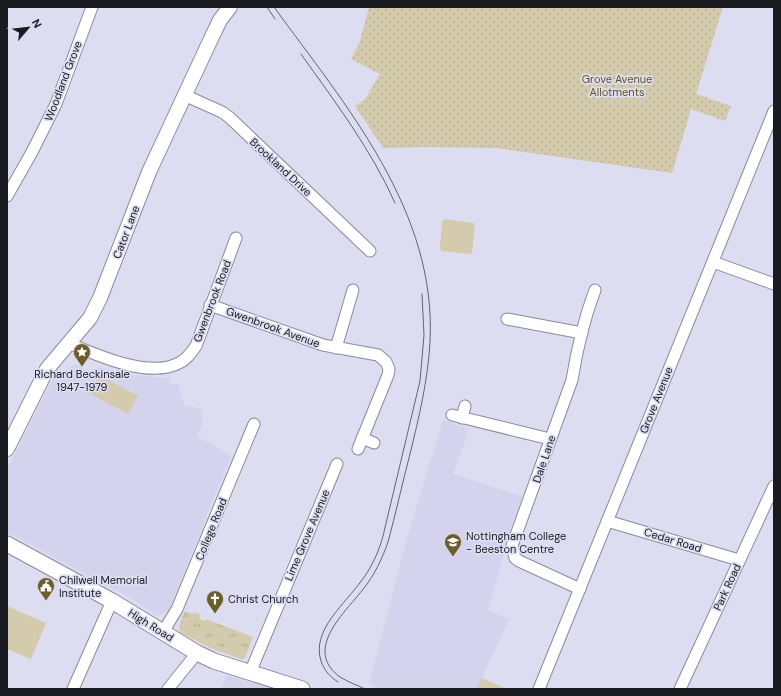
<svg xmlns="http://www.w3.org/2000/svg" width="781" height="696" font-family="'DM Sans',sans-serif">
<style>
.built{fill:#d4d3ee}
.grass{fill:#d4caac}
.park{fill:url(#park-tufts)}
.garden{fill:url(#garden-dots)}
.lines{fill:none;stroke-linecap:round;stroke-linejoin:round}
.minor-casing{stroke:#8a8a9c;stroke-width:13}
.tertiary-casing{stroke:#8a8a9c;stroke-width:16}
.secondary-casing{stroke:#8a8a9c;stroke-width:17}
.minor{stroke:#fff;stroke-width:11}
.tertiary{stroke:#fff;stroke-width:14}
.secondary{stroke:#fff;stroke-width:15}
.tram{stroke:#646470;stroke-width:1}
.labels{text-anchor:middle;stroke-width:3.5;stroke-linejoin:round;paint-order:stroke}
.park-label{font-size:11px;fill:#635320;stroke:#ddddf1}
.street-label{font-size:11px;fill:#1a1a21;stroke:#ddddf1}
.poi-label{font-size:11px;fill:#1a1a21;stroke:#ddddf1;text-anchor:start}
</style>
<defs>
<pattern id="park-tufts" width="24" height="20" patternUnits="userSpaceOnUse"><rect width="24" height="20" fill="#d4caac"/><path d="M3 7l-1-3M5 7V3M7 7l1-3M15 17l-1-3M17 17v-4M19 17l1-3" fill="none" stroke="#b5ad94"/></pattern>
<pattern id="garden-dots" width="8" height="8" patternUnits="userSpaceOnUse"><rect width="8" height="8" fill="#d4caac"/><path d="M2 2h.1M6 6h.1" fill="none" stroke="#b5ad94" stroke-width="1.8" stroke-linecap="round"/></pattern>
</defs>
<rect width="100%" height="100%" fill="#ddddf1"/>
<g class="built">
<path d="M 77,364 L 95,374 L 99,367 L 128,375 L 170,378 L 170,384 L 178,384 L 184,405 L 201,409 L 203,423 L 197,436 L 231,456 L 169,610 L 158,616 L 132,599 L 7,532 L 7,470 L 43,397 L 56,374 Z"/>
<path d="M 443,420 L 469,429 L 453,474 L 524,497 L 505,542 L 504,554 L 488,610 L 509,619 L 477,689 L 382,689 L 369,683 L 408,535 Z"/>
<path d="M 227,675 L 271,689 L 221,689 Z"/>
</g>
<g class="grass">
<path d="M 445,219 L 473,223 L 475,224 L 472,253 L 468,254 L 441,251 L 440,247 L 442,221 Z"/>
<path d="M 99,375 L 138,396 L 128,414 L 89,393 Z"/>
<path d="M 7,606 L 46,623 L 31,659 L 7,649 Z"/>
<path d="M 179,629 L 242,656 L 247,653 L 244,659 L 241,659 L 213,649 L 181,633 Z"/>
<path d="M 481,678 L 507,689 L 477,689 Z"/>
</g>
<path class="park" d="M 185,611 L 193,614 L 194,612 L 201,615 L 199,619 L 205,621 L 206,619 L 253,637 L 247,653 L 242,656 L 179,629 L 181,619 Z"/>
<path class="garden" d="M 369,7 L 723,7 L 696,94 L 731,106 L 725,121 L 691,109 L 672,173 L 495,148 L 427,147 L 383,148 L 355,106 L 365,99 L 380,74 L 351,59 L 359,44 Z"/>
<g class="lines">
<g class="minor-casing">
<g id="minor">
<path d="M 184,95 L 222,112 L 229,117 L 370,251"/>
<path d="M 7,196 L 32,152 L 56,104 L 92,7"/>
<path d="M 713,262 L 774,284"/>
<path d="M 210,305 L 323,345 L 378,355 L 386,362 L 389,369 L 388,375 L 358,449"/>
<path d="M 507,319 L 582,333"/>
<path d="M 68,343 C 97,355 149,379 179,363 C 186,360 191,353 196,346 L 236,238"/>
<path d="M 336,348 L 353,290"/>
<path d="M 452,415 L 550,439"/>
<path d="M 462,418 L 465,406"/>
<path d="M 362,438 L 374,443"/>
<path d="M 607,521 L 739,560"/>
<path d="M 580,589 L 519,561 L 515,558 L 512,546 L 572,380 C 577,349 584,319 595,290"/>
<path d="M 163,632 L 177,609 L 254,424"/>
<path d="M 250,673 L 337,464"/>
<path d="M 73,689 L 112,601"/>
<path d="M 168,689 L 197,653"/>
<path d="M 539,689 L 774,111"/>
<path d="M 680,689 L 774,486"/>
</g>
</g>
<g class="tertiary-casing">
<path id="tertiary" d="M 7,449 L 47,369 L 90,318 L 100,298 L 149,172 L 209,43 L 220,20 L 230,7"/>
</g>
<g class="secondary-casing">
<path id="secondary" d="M 7,544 L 112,601 L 197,653 L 214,661 L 302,689"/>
</g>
<use href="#minor" class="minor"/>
<use href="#tertiary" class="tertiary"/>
<use href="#secondary" class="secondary"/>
<g class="tram">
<path d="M 267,7 L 275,19"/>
<path d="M 274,7 C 346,106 437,211 430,342 C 428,380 419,417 410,454 C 402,484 396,513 388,542 C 382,559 375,574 364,588 C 346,612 302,649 340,677 C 348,682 357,685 365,689"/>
<path d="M 301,54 C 335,102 371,149 395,203"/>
<path d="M 338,682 C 330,677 324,670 321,661 C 311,630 346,603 362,580 C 372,567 379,551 383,536 L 420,381 L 424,335 L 422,294"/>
</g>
</g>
<defs>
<g id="sight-pin" transform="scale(0.9)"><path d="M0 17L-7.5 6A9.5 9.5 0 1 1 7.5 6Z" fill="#6d5d2a" stroke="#ddddf1"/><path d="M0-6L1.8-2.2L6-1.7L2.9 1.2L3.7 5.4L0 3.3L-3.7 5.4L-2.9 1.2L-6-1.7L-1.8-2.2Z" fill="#fff"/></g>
<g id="university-pin" transform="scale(0.9)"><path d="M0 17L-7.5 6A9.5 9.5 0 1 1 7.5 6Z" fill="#6d5d2a" stroke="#ddddf1"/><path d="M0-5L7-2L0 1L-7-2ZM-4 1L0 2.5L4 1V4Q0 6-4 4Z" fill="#fff"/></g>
<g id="civic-pin" transform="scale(0.9)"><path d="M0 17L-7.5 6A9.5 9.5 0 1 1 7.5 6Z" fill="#6d5d2a" stroke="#ddddf1"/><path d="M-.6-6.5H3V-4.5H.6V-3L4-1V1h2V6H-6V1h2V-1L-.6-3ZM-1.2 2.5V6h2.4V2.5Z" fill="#fff"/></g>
<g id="church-pin" transform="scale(0.9)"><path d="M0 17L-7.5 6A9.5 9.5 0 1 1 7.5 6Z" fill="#6d5d2a" stroke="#ddddf1"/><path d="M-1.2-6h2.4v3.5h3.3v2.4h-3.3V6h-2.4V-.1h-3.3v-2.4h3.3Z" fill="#fff"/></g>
</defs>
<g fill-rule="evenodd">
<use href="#sight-pin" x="82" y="352"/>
<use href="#university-pin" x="453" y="542"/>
<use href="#civic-pin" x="46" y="586"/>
<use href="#church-pin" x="215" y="599"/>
</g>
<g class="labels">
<g class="park-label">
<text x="617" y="83">Grove Avenue<tspan x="617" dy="13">Allotments</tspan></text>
</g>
<g class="street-label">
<text transform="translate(63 81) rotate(-69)" y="4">Woodland Grove</text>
<text transform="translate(281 167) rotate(43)" y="4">Brookland Drive</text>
<text transform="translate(126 232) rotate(-69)" y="4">Cator Lane</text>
<text transform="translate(212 301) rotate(-69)" y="4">Gwenbrook Road</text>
<text transform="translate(273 327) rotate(20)" y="4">Gwenbrook Avenue</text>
<text transform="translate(656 400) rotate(-68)" y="4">Grove Avenue</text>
<text transform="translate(544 459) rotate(-71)" y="4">Dale Lane</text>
<text transform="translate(211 529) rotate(-68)" y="4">College Road</text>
<text transform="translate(307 535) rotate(-67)" y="4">Lime Grove Avenue</text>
<text transform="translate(673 540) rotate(17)" y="4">Cedar Road</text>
<text transform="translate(727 587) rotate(-65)" y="4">Park Road</text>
<text transform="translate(151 625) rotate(32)" y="4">High Road</text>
</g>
<g class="poi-label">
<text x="82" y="378" text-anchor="middle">Richard Beckinsale<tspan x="82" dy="13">1947-1979</tspan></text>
<text x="466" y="540">Nottingham College<tspan x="466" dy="13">- Beeston Centre</tspan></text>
<text x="59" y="584">Chilwell Memorial<tspan x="59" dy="13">Institute</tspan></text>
<text x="228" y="603">Christ Church</text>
</g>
</g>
<rect width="781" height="696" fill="none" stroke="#1a1a21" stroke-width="16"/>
<g transform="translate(28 28) rotate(62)" stroke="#ddddf1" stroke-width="3" paint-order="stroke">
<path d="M0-3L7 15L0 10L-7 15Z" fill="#1a1a21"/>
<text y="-6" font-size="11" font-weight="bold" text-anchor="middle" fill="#1a1a21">N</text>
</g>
</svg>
